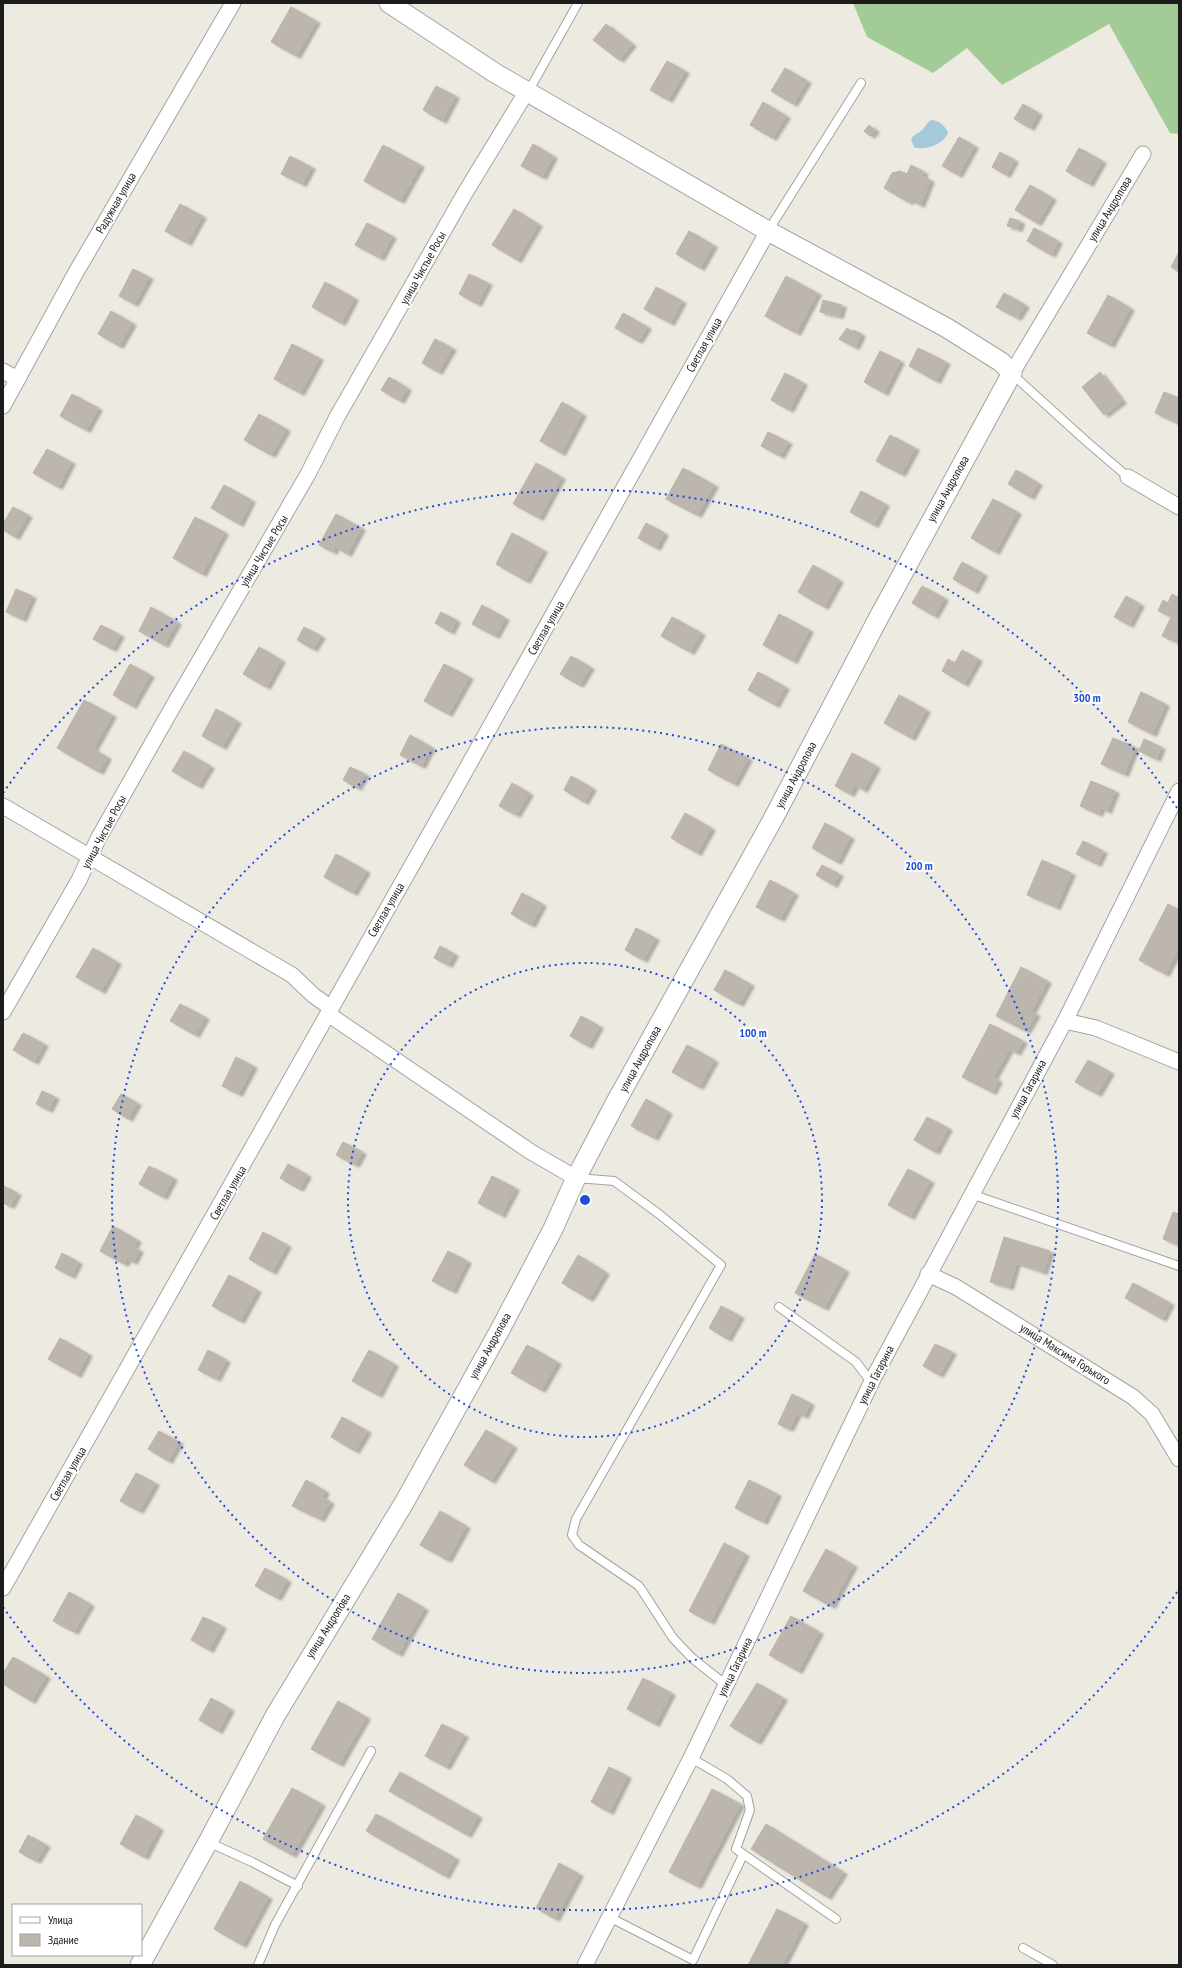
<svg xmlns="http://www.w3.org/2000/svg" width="1182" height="1968" font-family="'PT Sans Narrow',sans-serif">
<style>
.forest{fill:#a3cb98}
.water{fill:#a4c9d9}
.building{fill:#bdb6af;stroke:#beb2a5;filter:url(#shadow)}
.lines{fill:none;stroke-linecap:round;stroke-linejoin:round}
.service-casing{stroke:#a3a3a3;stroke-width:10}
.minor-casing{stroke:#a3a3a3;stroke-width:17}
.tertiary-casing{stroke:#a3a3a3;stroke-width:21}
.service{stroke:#fff;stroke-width:8}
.minor{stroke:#fff;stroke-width:15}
.tertiary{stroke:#fff;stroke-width:19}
.ring{fill:none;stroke:#1d4ed8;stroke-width:2;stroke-dasharray:2 4}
.labels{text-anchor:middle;stroke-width:4;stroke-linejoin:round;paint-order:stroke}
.street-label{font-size:12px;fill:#1c1c1c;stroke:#fff}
.centre{fill:#1d4ed8;stroke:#fff;stroke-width:2}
.ring-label{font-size:12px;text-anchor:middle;font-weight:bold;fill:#1d4ed8;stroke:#fff;stroke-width:4;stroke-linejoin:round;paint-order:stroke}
</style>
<defs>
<filter id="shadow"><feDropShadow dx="4.5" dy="2.5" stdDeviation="1" flood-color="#0004"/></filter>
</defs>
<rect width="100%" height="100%" fill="#edeae2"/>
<path class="forest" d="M 853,3 L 1179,3 L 1179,134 L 1170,133 L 1109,24 L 1002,85 L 967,48 L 933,73 L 867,37 Z"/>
<path class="water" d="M 931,120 C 939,120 944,125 948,132 C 946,143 924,152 914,147 L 911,139 C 914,134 918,134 922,130 C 926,127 926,123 931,120 Z"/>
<g class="building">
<path d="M 291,7 L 316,21 L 296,56 L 271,42 Z"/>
<path d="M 606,24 L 632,44 L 619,60 L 593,40 Z"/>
<path d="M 667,61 L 685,71 L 668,100 L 650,90 Z"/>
<path d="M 785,68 L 807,81 L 793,104 L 771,91 Z"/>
<path d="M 436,86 L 455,96 L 442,121 L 423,110 Z"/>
<path d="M 763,102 L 786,116 L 772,138 L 750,125 Z"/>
<path d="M 1023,104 L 1038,113 L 1030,128 L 1014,119 Z"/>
<path d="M 869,125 L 875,130 L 870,136 L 864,131 Z"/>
<path d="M 959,137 L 974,146 L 958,175 L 942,166 Z"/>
<path d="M 533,144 L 553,156 L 542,177 L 521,166 Z"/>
<path d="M 383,145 L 420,165 L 400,201 L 364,181 Z"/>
<path d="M 1079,148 L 1102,161 L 1089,184 L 1066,171 Z"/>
<path d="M 1000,152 L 1014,160 L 1006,175 L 992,167 Z"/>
<path d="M 290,156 L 311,167 L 302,184 L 281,174 Z"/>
<path d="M 911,165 L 924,172 L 922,176 L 930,180 L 920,205 L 911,200 L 908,202 L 884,188 L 892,173 L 900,171 L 907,174 Z"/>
<path d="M 1030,185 L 1052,198 L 1037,223 L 1015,210 Z"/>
<path d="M 180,204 L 202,216 L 187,243 L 165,231 Z"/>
<path d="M 514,209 L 538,224 L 517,260 L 492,245 Z"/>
<path d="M 1010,218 L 1020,221 L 1018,229 L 1007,226 Z"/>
<path d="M 367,223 L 392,236 L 380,258 L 355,245 Z"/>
<path d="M 1034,228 L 1058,241 L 1051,255 L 1027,241 Z"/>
<path d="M 689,231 L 713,245 L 700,268 L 676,254 Z"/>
<path d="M 1179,252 L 1179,272 L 1171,267 Z"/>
<path d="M 133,269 L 149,277 L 134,304 L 119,296 Z"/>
<path d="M 469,274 L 488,283 L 477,304 L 459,294 Z"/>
<path d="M 786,276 L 817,293 L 796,333 L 765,316 Z"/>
<path d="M 325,282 L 354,298 L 341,323 L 312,307 Z"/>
<path d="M 656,287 L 682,301 L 670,323 L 644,309 Z"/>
<path d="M 1004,293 L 1025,305 L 1017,318 L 996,307 Z"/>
<path d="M 1108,295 L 1130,308 L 1110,345 L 1087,333 Z"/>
<path d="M 823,300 L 842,305 L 839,316 L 820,312 Z"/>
<path d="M 111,311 L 132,323 L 119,346 L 98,334 Z"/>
<path d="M 623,313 L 647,327 L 638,341 L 615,328 Z"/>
<path d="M 847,328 L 853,332 L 846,343 L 839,339 Z"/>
<path d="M 854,330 L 861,334 L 855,347 L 848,344 Z"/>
<path d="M 435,339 L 452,348 L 438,372 L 422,363 Z"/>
<path d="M 292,344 L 319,358 L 300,393 L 274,379 Z"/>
<path d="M 918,348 L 946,362 L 936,381 L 909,366 Z"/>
<path d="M 880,351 L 900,361 L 884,393 L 864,382 Z"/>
<path d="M 1100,372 L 1122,401 L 1104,415 L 1082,387 Z"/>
<path d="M 785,373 L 803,383 L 789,410 L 771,400 Z"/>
<path d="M 389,377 L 407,388 L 400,401 L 381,390 Z"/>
<path d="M 1164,392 L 1179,398 L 1179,424 L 1155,413 Z"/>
<path d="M 72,394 L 98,408 L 86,430 L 60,416 Z"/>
<path d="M 562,402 L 582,414 L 561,453 L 540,441 Z"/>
<path d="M 259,414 L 286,429 L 271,455 L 244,440 Z"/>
<path d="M 768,432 L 788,442 L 780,456 L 761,446 Z"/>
<path d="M 890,435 L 915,448 L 901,474 L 876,461 Z"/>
<path d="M 47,449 L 71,462 L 58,487 L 33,473 Z"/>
<path d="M 536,463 L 561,477 L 539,518 L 513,504 Z"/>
<path d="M 683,468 L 714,485 L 697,515 L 666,499 Z"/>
<path d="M 1016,470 L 1038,483 L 1030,497 L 1008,484 Z"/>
<path d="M 224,485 L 251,500 L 239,524 L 211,508 Z"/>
<path d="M 861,491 L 885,504 L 874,525 L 850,512 Z"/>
<path d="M 993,499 L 1017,512 L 995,552 L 971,538 Z"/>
<path d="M 13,507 L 28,515 L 15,537 L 3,530 L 3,524 Z"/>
<path d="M 336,514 L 361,528 L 347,554 L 335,547 L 333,552 L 319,545 Z"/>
<path d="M 195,517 L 224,532 L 202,574 L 173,558 Z"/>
<path d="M 646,523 L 664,533 L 656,548 L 638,538 Z"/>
<path d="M 512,533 L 543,550 L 526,581 L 496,564 Z"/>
<path d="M 962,562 L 983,574 L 974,591 L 953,579 Z"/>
<path d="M 813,565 L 839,580 L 824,607 L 798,592 Z"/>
<path d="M 922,586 L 944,598 L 934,616 L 912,603 Z"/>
<path d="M 16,589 L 32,596 L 22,619 L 6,612 Z"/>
<path d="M 1172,594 L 1179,598 L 1170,616 L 1158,611 L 1163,600 L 1168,603 Z"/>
<path d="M 1126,596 L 1140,604 L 1129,625 L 1114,617 Z"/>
<path d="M 1179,600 L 1179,643 L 1162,636 Z"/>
<path d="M 482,605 L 505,618 L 495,636 L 472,624 Z"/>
<path d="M 151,607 L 177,622 L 164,645 L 139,631 Z"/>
<path d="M 441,612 L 456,620 L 450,632 L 435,623 Z"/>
<path d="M 779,614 L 809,630 L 793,661 L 763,645 Z"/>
<path d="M 672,617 L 701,633 L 690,652 L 661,636 Z"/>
<path d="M 101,625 L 120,635 L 112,649 L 93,639 Z"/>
<path d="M 304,627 L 321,636 L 313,649 L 297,640 Z"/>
<path d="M 259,647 L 281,660 L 266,687 L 243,674 Z"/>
<path d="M 962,650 L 978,659 L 964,684 L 942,671 L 948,659 L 955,663 Z"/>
<path d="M 571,656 L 590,667 L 579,685 L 560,674 Z"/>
<path d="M 130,664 L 150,675 L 132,706 L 113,695 Z"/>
<path d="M 444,664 L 469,677 L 448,714 L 424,701 Z"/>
<path d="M 758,672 L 785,687 L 775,705 L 748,690 Z"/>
<path d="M 1141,692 L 1165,704 L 1152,734 L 1128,722 Z"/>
<path d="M 899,695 L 926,710 L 911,738 L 884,723 Z"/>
<path d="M 84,700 L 112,715 L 93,749 L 107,757 L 99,772 L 57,748 Z"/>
<path d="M 216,709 L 237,721 L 222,747 L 202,736 Z"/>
<path d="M 410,735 L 431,747 L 421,766 L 400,755 Z"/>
<path d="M 1113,738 L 1135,747 L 1124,774 L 1101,764 Z"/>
<path d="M 1144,739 L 1161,747 L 1156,759 L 1139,751 Z"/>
<path d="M 721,744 L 748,758 L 734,784 L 708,770 Z"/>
<path d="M 184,751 L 210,766 L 198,786 L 172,771 Z"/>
<path d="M 852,753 L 876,766 L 863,790 L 855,785 L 850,794 L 835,786 Z"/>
<path d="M 350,767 L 365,774 L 357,788 L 343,780 Z"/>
<path d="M 571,776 L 592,788 L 584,802 L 564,790 Z"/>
<path d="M 1091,781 L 1115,791 L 1107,811 L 1101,808 L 1098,814 L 1080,806 Z"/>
<path d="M 512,783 L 529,793 L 516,815 L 499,806 Z"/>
<path d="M 685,813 L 711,828 L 697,853 L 671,838 Z"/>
<path d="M 825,823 L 850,837 L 837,862 L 812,848 Z"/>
<path d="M 1083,841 L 1103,851 L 1097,864 L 1076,854 Z"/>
<path d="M 336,854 L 366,871 L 353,893 L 324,877 Z"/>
<path d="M 1042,860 L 1071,873 L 1056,907 L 1027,895 Z"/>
<path d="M 822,865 L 839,874 L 833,885 L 816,875 Z"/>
<path d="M 770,880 L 794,893 L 780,919 L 756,907 Z"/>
<path d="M 522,893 L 542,904 L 531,925 L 511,914 Z"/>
<path d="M 1168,904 L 1179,910 L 1179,947 L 1165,974 L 1139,960 Z"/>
<path d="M 636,928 L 655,938 L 643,960 L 625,950 Z"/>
<path d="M 440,946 L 454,954 L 448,965 L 434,958 Z"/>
<path d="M 93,948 L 117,962 L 101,991 L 76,977 Z"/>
<path d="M 1021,967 L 1047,981 L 1031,1012 L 1036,1014 L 1026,1031 L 996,1016 Z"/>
<path d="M 725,970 L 750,984 L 739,1004 L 714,990 Z"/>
<path d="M 180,1004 L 205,1017 L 195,1035 L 170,1021 Z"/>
<path d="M 581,1016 L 599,1026 L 588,1046 L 570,1036 Z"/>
<path d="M 990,1024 L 1023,1041 L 1016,1053 L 1009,1049 L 993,1078 L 998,1080 L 992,1092 L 962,1077 Z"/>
<path d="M 23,1033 L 44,1044 L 34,1062 L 13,1050 Z"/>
<path d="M 687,1045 L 714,1060 L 699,1087 L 672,1072 Z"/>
<path d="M 236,1057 L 253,1066 L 238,1094 L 222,1086 Z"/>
<path d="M 1088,1060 L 1110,1072 L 1097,1094 L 1075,1082 Z"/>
<path d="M 42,1091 L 55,1097 L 48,1110 L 36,1104 Z"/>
<path d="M 121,1094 L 137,1103 L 128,1119 L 112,1109 Z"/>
<path d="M 646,1099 L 668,1112 L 654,1138 L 631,1126 Z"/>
<path d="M 927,1117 L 948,1128 L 935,1152 L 914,1140 Z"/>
<path d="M 343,1142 L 362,1152 L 355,1165 L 336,1155 Z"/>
<path d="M 288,1164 L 307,1175 L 299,1189 L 280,1178 Z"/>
<path d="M 149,1166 L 173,1178 L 163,1197 L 139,1184 Z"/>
<path d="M 908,1169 L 930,1181 L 910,1217 L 888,1205 Z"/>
<path d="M 492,1176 L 515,1188 L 501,1215 L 478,1203 Z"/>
<path d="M 4,1186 L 17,1193 L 10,1206 L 3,1203 Z"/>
<path d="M 1173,1212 L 1179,1214 L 1179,1245 L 1163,1239 Z"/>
<path d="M 113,1226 L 137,1240 L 133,1247 L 139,1250 L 133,1262 L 127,1259 L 124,1264 L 100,1251 Z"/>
<path d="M 263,1232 L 287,1245 L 272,1272 L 249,1259 Z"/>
<path d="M 1004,1237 L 1050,1251 L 1043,1272 L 1016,1263 L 1009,1287 L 990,1282 Z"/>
<path d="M 448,1251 L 467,1261 L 452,1291 L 432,1281 Z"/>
<path d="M 62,1253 L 78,1262 L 71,1276 L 55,1268 Z"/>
<path d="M 815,1254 L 845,1270 L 824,1308 L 795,1293 Z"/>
<path d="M 578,1255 L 605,1272 L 589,1299 L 562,1283 Z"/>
<path d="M 229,1275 L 257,1290 L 240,1321 L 212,1306 Z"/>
<path d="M 1133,1283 L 1170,1303 L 1162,1319 L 1125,1298 Z"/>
<path d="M 721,1306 L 740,1316 L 727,1339 L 709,1328 Z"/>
<path d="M 60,1338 L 88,1354 L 77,1375 L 48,1359 Z"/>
<path d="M 935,1344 L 952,1352 L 939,1375 L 923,1366 Z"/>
<path d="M 527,1345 L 557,1362 L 541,1390 L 511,1373 Z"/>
<path d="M 208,1350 L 226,1360 L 216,1379 L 198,1370 Z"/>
<path d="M 369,1350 L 394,1364 L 378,1395 L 352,1381 Z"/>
<path d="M 792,1394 L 810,1403 L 804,1416 L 797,1413 L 789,1429 L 778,1424 Z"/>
<path d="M 342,1417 L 367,1431 L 355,1451 L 331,1437 Z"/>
<path d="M 486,1430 L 513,1446 L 491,1481 L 464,1465 Z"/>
<path d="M 159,1431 L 179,1442 L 168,1461 L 148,1449 Z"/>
<path d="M 136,1473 L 155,1483 L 139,1511 L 120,1501 Z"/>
<path d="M 306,1480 L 325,1491 L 322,1497 L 330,1502 L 320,1519 L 292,1506 Z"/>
<path d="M 749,1480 L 777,1494 L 763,1522 L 735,1508 Z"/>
<path d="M 440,1511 L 466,1526 L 447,1560 L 420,1545 Z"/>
<path d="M 724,1543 L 745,1554 L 710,1622 L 689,1611 Z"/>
<path d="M 826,1549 L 853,1565 L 831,1606 L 803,1591 Z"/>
<path d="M 265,1568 L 287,1580 L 277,1598 L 255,1586 Z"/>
<path d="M 69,1592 L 90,1604 L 74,1632 L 53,1621 Z"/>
<path d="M 398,1593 L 424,1608 L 398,1654 L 372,1639 Z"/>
<path d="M 791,1616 L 819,1632 L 798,1671 L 769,1655 Z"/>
<path d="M 203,1617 L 222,1626 L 209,1650 L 191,1640 Z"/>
<path d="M 13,1657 L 46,1676 L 31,1701 L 3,1684 L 3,1673 Z"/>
<path d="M 643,1678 L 671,1693 L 655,1724 L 627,1709 Z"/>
<path d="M 757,1683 L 783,1698 L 757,1742 L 730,1726 Z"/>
<path d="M 211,1698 L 230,1709 L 218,1731 L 199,1720 Z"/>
<path d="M 338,1701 L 366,1717 L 339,1764 L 311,1749 Z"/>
<path d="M 442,1724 L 464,1735 L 446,1767 L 425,1756 Z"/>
<path d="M 609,1767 L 627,1776 L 609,1812 L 591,1802 Z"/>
<path d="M 400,1772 L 478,1816 L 467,1835 L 389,1791 Z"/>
<path d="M 292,1788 L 321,1804 L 292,1855 L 263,1839 Z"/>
<path d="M 712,1789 L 740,1804 L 697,1886 L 669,1872 Z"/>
<path d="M 376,1814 L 455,1858 L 445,1876 L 366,1831 Z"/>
<path d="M 136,1815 L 159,1828 L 144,1857 L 120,1844 Z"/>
<path d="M 766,1824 L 843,1872 L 827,1897 L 751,1849 Z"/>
<path d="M 28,1835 L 46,1845 L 36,1861 L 19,1852 Z"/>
<path d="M 559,1863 L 579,1874 L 555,1919 L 536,1908 Z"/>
<path d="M 240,1881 L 268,1897 L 242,1945 L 214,1929 Z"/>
<path d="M 777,1909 L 804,1923 L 782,1965 L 748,1965 Z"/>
</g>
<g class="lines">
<g class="service-casing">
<g id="service">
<path d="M 528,92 L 578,3"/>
<path d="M 768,231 L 861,83"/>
<path d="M 1012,374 L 1086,441 L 1128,477"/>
<path d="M 577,1178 L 614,1181 L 659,1214 L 721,1265 L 576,1519 L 572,1535 L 579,1545 L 639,1586 L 673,1638 L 692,1658 L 726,1685"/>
<path d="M 971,1194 L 1179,1266"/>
<path d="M 779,1307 L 856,1362 L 871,1382"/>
<path d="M 691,1758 L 727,1779 L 747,1796 L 750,1810 L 736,1849 L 836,1919"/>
<path d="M 208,1842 L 252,1862 L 298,1886"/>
<path d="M 609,1917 L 693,1960 L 743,1855"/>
<path d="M 1023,1948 L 1053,1965"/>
<path d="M 258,1965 L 275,1925 L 371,1751"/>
</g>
</g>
<g class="minor-casing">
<g id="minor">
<path d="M 3,371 L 18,379"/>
<path d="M 1012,373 L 1143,154"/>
<path d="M 3,406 L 75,274 L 233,3"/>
<path d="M 1128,477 L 1179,507"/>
<path d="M 3,806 L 292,975 L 313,995 L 331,1008"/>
<path d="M 3,1012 L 79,880 L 98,839 L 171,710 L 308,474 L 337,417 L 465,193 L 527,91"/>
<path d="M 328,1014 L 531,1152 L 576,1178"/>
<path d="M 1065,1021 L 1096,1028 L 1179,1062"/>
<path d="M 928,1274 L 956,1287 L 1133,1397 L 1152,1414 L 1179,1459"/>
<path d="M 3,1588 C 261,1137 514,684 768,231"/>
<path d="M 585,1965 L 691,1758 L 874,1377 L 1065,1021 L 1179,791"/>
</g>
</g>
<g class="tertiary-casing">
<path id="tertiary" d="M 140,1965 L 208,1842 L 275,1716 L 404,1503 L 502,1326 L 553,1229 L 576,1178 L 617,1100 L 773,819 L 879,617 L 1012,373 L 1001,362 L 947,328 L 768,231 L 495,73 L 389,3"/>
</g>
<use href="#service" class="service"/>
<use href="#minor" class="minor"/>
<use href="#tertiary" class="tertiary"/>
</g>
<g class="ring">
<circle cx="585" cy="1200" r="237"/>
<circle cx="585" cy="1200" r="473"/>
<path d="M1177 1592A710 710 0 0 1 3 1607M3 793A710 710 0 0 1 1177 808"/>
</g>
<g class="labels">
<g class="street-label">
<text transform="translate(116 203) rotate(-60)" y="4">Радужная улица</text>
<text transform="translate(1110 209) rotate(-59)" y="4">улица Андропова</text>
<text transform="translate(423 268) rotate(-61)" y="4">улица Чистые Росы</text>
<text transform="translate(704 345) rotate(-61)" y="4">Светлая улица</text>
<text transform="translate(948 489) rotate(-61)" y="4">улица Андропова</text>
<text transform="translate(264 551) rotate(-59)" y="4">улица Чистые Росы</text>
<text transform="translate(546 628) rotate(-60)" y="4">Светлая улица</text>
<text transform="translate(796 775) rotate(-62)" y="4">улица Андропова</text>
<text transform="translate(104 832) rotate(-62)" y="4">улица Чистые Росы</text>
<text transform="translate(386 910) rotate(-60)" y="4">Светлая улица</text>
<text transform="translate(640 1059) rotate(-61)" y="4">улица Андропова</text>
<text transform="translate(1028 1089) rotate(-62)" y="4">улица Гагарина</text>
<text transform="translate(228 1193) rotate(-60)" y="4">Светлая улица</text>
<text transform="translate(490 1346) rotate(-61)" y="4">улица Андропова</text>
<text transform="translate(1065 1354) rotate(32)" y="4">улица Максима Горького</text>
<text transform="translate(876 1375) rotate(-63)" y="4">улица Гагарина</text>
<text transform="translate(68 1474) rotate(-60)" y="4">Светлая улица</text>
<text transform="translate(328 1626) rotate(-58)" y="4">улица Андропова</text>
<text transform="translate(735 1667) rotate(-64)" y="4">улица Гагарина</text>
</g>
</g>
<circle cx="585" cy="1200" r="6" class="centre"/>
<g class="ring-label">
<text x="1087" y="702">300 m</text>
<text x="919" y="870">200 m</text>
<text x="753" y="1037">100 m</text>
</g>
<rect width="1182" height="1968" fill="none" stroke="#1c1c1c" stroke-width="8"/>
<rect x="12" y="1904" width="130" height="52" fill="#ffffff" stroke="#a4a4a4"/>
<rect x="20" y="1917" width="20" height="6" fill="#ffffff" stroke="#a4a4a4"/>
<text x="48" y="1924" font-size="12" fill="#1c1c1c">Улица</text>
<rect x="20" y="1934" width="20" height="12" fill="#bdb6af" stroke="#a4a4a4"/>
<text x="48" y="1944" font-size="12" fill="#1c1c1c">Здание</text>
</svg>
